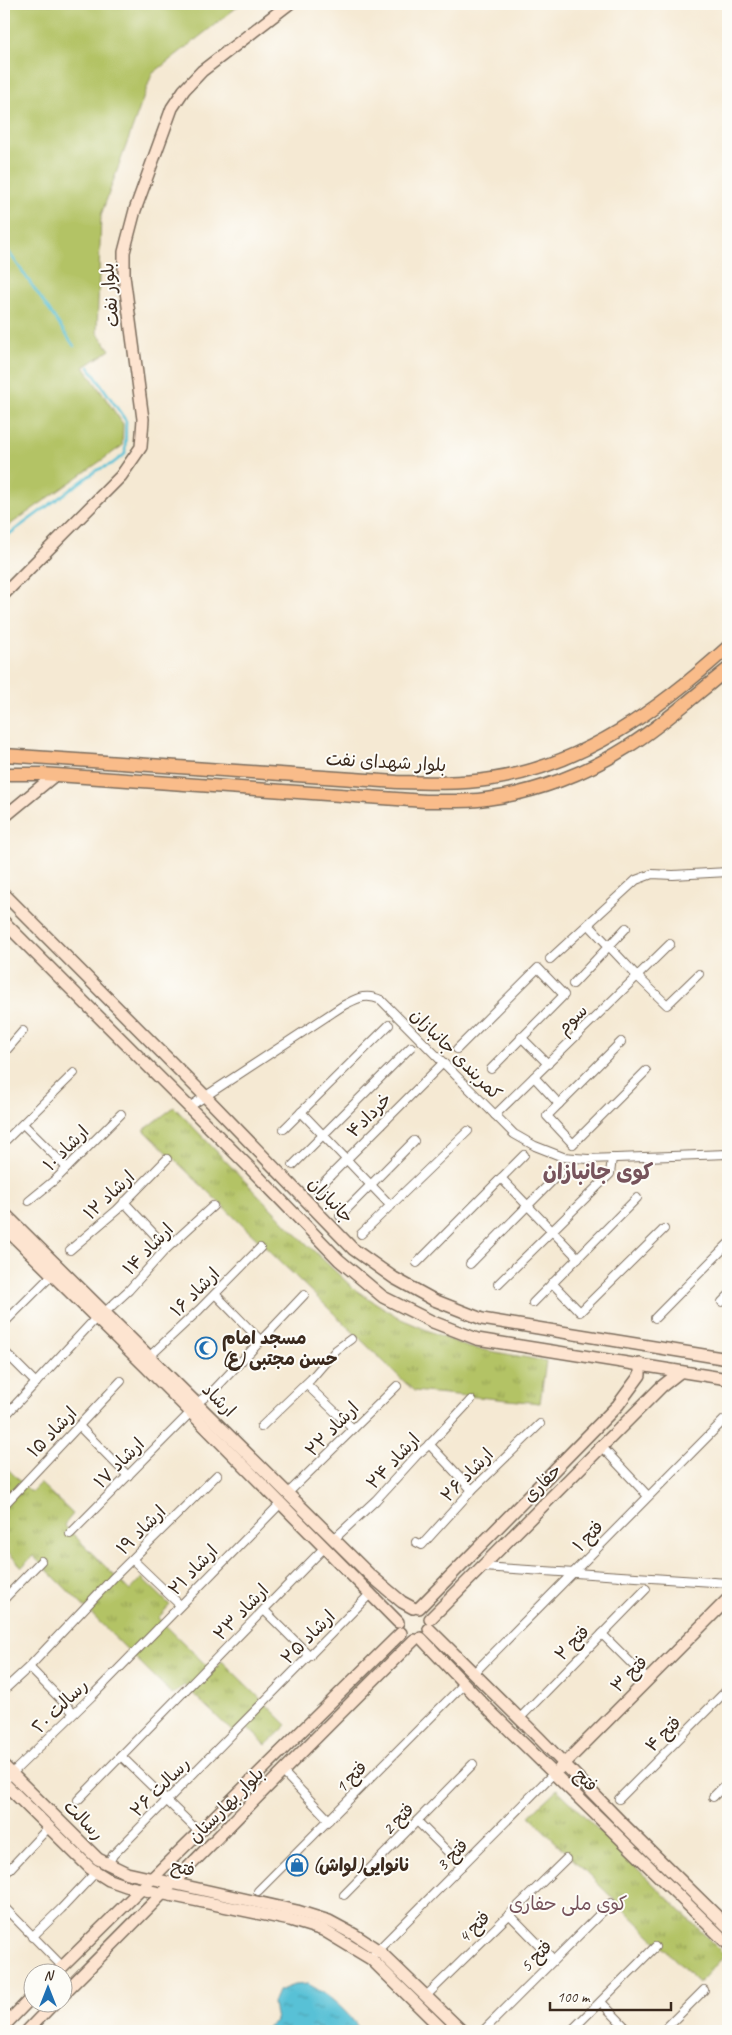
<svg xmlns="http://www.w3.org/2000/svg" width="732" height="2035" font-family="Caveat,'Playpen Sans Arabic',sans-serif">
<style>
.green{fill:#b3c365;stroke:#777642}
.park{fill:url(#park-tufts);stroke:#777642}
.water{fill:url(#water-ripples);stroke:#4a767a}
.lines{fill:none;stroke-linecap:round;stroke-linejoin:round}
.stream{stroke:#59c1d6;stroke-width:2.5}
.street-casing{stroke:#7c6d5d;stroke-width:10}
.secondary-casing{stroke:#7c6d5d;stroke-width:14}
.primary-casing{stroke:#7c6d5d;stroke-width:15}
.street{stroke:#fff;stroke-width:8}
.secondary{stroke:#fde4d0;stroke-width:11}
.primary{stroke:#f9bc8a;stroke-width:12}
.labels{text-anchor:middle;stroke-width:4;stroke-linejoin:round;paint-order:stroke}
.street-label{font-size:18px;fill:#3b2a1e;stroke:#fdfcf7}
.poi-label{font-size:18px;font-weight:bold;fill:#3b2a1e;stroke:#fdfcf7;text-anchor:start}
.neighbourhood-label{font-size:19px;fill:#77545c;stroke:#fdfcf7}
.district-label{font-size:22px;font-weight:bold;fill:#77545c;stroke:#fdfcf7}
</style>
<defs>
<pattern id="park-tufts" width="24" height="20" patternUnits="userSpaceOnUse" patternTransform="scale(1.25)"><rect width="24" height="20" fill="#b3c365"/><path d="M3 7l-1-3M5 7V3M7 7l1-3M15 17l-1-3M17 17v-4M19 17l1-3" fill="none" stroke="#939f53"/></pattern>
<pattern id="water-ripples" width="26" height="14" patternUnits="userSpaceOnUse" patternTransform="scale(1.25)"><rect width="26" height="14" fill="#59c1d6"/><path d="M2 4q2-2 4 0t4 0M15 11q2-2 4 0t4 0" fill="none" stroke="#4b9dad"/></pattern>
</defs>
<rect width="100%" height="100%" fill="#fdfcf7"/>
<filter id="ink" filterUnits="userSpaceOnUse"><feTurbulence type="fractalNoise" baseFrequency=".02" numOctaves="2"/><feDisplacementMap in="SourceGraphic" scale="10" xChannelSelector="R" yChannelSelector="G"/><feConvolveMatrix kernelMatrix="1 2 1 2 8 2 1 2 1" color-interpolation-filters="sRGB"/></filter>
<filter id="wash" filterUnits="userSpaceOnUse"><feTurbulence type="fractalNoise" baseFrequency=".0096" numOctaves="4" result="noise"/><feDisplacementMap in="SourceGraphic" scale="20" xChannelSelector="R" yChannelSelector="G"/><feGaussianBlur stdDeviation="1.12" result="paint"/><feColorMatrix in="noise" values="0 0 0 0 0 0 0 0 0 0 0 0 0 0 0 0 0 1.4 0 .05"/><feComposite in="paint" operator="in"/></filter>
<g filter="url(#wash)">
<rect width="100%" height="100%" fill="#f5e9d3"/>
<path class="green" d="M 4,4 L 241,4 L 152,74 L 101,215 L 97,332 L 110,350 L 84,367 L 123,424 L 122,446 L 4,529 Z"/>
<g class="park">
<path d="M 174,1107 L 289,1227 L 354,1289 L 401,1319 L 467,1347 L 546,1361 L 540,1403 L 414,1391 L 144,1130 Z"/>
<path d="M 4,1465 L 31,1492 L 40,1483 L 73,1514 L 64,1525 L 130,1591 L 142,1578 L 170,1605 L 158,1618 L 212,1671 L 222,1661 L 287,1725 L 266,1745 L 248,1728 L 238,1737 L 184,1685 L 173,1695 L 33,1556 L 22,1567 L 4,1548 Z"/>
<path d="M 557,1789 L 725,1955 L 699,1983 L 529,1816 Z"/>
</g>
<path class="water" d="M 308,1984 C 330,1995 347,2011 361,2031 L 272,2031 L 268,2027 L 276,2021 L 273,2003 L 278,1991 L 294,1985 Z"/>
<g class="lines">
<g class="stream">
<path d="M 4,245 L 74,346"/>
<path d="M 4,538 L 97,470 L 112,464 L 125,454 L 126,421 L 89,367"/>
</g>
</g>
</g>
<g filter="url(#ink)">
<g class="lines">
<g class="street-casing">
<g id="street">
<path d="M 589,925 L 637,976 L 667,1005 L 699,974"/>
<path d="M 550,959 L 636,880 L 652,874 L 673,875 L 728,872"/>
<path d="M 573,984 L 626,928"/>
<path d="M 521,1037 L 548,1064"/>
<path d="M 621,1042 L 547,1116 L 573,1144 L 646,1071"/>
<path d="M 457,1049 L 538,968 L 564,995 L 491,1069"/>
<path d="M 4,1053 L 23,1031"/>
<path d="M 534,1077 L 559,1104"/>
<path d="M 189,1107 L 344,1005 C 358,998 366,993 381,1000 L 514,1134 L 535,1146 L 563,1157 L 588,1159 L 728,1154"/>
<path d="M 301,1112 L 391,1206"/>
<path d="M 495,1115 L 670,944"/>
<path d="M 23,1124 L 67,1168"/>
<path d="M 284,1129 L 389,1025"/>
<path d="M 4,1142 L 74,1073"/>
<path d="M 293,1165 L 411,1047"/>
<path d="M 501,1178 L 578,1258"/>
<path d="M 317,1189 L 443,1063"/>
<path d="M 29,1201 L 57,1178 L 121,1114"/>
<path d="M 124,1202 L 167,1248"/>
<path d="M 340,1216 L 414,1141"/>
<path d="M 361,1234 L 468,1131"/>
<path d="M 70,1250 L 117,1210 L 167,1159"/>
<path d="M 417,1263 L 524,1155"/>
<path d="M 470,1264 L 561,1172"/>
<path d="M 552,1283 L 580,1312 L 664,1229"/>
<path d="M 498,1284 L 610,1174 L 612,1158"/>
<path d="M 215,1294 L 260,1340"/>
<path d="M 722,1302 L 728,1296"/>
<path d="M 533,1303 L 637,1198"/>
<path d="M 105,1312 L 129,1290 L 164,1251 L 213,1206"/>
<path d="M 655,1318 L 728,1244"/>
<path d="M 4,1323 L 52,1275"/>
<path d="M 4,1351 L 36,1383"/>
<path d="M 150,1356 L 199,1310 L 260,1248"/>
<path d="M 306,1384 L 353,1429"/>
<path d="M 197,1403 L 214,1390 L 304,1295"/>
<path d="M 4,1417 L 96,1318"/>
<path d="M 79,1426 L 128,1476"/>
<path d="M 261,1427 L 311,1379 L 336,1350 L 351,1339"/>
<path d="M 429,1444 L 472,1490"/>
<path d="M 602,1447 L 648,1496"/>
<path d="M 288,1493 L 397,1386"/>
<path d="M 4,1505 L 121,1381"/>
<path d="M 70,1534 L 190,1413"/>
<path d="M 334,1539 L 376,1500 L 417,1455 L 431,1443 L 471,1400"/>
<path d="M 416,1542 L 422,1545 L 472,1490 L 540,1424"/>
<path d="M 133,1560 L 180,1605"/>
<path d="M 483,1567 L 728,1583"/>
<path d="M 4,1599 L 41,1561"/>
<path d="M 264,1610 L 310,1656"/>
<path d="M 602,1634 L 648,1680"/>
<path d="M 29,1667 L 74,1713"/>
<path d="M 474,1673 L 724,1420"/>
<path d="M 4,1690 L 29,1667 L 114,1577 L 217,1475"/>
<path d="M 520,1718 L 646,1589"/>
<path d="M 121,1756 L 325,1547"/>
<path d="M 283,1772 L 329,1820"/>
<path d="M 4,1781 L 92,1696 L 281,1503"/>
<path d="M 713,1797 L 728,1782"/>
<path d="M 619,1799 L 728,1689"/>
<path d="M 78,1800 L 121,1756 L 199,1832"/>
<path d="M 417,1821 L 462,1866"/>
<path d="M 108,1865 L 113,1855 L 371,1593"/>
<path d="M 4,1875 L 49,1827"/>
<path d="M 258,1891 L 465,1683"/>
<path d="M 344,1895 L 473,1764"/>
<path d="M 4,1907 L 63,1967"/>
<path d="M 509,1914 L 553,1959"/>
<path d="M 32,1937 L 61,1909 L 96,1872"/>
<path d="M 375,1953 L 554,1773"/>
<path d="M 426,1996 L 566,1859"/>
<path d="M 601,2002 L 629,2031"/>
<path d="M 483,2031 L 611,1903"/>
<path d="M 571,2031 L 655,1947"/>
<path d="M 663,2031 L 704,1990"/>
</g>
</g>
<g class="secondary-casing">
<g id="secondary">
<path d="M 4,594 L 121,476 L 141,447 L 143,419 L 124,276 L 124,252 L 135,210 L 172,108 L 184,90 L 202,71 L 289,4"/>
<path d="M 4,817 L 55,775"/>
<path d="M 4,894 L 205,1096 L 353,1249 L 394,1278 L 434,1300 L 482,1319 L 728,1359"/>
<path d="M 4,922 L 250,1168 L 339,1260 L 383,1297 L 433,1322 L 477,1339 L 728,1379"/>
<path d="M 4,1213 L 369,1574 L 402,1602 L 413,1608"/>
<path d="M 4,1227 L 146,1367 L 398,1622"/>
<path d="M 419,1608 L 618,1405 L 640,1375 L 640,1364"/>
<path d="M 430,1619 L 661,1387 L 680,1372"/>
<path d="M 429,1629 L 539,1738 L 624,1825 L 728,1927"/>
<path d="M 421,1638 L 490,1711 L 728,1944"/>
<path d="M 4,1766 L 98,1859 L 127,1873 L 297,1911 L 329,1921 L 355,1935 L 378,1950 L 462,2031"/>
<path d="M 560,1768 L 728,1599"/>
<path d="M 4,1783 L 90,1868 L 109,1880 L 126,1886 L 290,1920 L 323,1930 L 371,1959 L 444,2031"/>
<path d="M 57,1972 L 401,1633"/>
<path d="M 62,1995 C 180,1877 295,1757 414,1640"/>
<path d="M 4,2026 L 32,1997"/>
<path d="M 27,2031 L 55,2002"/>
</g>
</g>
<g class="primary-casing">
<g id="primary">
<path d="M 4,755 L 397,782 C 428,783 460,784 492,779 C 584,765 661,708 728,647"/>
<path d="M 4,774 L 42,774 L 425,801 C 445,801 466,802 486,799 C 535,793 587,773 629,746 C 664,724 695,695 728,669"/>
</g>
</g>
<use href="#street" class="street"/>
<use href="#secondary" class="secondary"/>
<use href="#primary" class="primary"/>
</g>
</g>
<defs>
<g id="mosque-ring" transform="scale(1.125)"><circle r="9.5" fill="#fdfcf7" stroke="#1f6fb2" stroke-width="1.5"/><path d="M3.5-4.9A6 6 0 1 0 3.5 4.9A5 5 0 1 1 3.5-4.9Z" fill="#1f6fb2"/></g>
<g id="shop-ring" transform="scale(1.125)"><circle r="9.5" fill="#fdfcf7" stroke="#1f6fb2" stroke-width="1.5"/><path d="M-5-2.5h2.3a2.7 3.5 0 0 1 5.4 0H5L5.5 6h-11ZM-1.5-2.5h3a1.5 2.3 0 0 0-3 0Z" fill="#1f6fb2"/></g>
</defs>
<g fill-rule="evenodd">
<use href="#mosque-ring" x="206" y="1348"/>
<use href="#shop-ring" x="297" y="1865"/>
</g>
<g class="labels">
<g class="street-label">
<text transform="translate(110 295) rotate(-95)" y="6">بلوار نفت</text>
<text transform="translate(386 762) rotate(3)" y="6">بلوار شهدای نفت</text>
<text transform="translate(572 1019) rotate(-44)" y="6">سوم</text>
<text transform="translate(456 1054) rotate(45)" y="6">کمربندی جانبازان</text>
<text transform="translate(369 1115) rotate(-45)" y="6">خرداد۴</text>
<text transform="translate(66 1148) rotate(-45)" y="6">ارشاد ۱۰</text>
<text transform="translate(109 1195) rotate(-43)" y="6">ارشاد ۱۲</text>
<text transform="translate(331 1200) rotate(46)" y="6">جانبازان</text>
<text transform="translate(148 1249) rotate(-46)" y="6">ارشاد ۱۴</text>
<text transform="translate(195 1292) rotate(-45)" y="6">ارشاد ۱۶</text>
<text transform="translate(219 1400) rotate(45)" y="6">ارشاد</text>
<text transform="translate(332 1429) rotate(-46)" y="6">ارشاد ۲۲</text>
<text transform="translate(52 1432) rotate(-46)" y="6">ارشاد ۱۵</text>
<text transform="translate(393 1461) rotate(-47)" y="6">ارشاد ۲۴</text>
<text transform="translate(119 1463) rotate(-45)" y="6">ارشاد ۱۷</text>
<text transform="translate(467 1475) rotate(-46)" y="6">ارشاد ۲۶</text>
<text transform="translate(542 1483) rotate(-45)" y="6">حفاری</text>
<text transform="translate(141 1530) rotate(-45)" y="6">ارشاد ۱۹</text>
<text transform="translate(588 1536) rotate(-46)" y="6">فتح ۱</text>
<text transform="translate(193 1570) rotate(-46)" y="6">ارشاد ۲۱</text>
<text transform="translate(241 1612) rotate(-46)" y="6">ارشاد ۲۳</text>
<text transform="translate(308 1637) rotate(-45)" y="6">ارشاد ۲۵</text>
<text transform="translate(572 1643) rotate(-46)" y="6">فتح ۲</text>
<text transform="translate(629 1674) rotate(-45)" y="6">فتح ۳</text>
<text transform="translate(60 1706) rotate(-44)" y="6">رسالت ٢٠</text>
<text transform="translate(663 1734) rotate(-45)" y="6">فتح ۴</text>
<text transform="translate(351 1777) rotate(-45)" y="6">فتح 1</text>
<text transform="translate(586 1780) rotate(45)" y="6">فتح</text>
<text transform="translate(160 1787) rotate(-45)" y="6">رسالت ۲۶</text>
<text transform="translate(226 1805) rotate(-45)" y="6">بلوار بهارستان</text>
<text transform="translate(398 1819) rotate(-45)" y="6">فتح 2</text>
<text transform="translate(84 1820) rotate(45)" y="6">رسالت</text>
<text transform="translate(452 1855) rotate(-45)" y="6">فتح 3</text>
<text transform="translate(183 1868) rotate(12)" y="6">فتح</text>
<text transform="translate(474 1927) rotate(-45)" y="6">فتح 4</text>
<text transform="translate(536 1956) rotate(-45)" y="6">فتح 5</text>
</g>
<g class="poi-label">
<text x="222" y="1344">مسجد امام<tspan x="222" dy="21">حسن مجتبی (ع)</tspan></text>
<text x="313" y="1871">نانوایى(لواش)</text>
</g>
<g class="neighbourhood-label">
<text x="568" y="1910">کوی ملی حفاری</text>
</g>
<g class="district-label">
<text x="598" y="1179">کوی جانبازان</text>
</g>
</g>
<rect width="732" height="2035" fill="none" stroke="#fdfcf7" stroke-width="20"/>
<g transform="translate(48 1988)"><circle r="24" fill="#fdfcf7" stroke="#afa8a0"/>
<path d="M0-4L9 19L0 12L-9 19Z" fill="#1f6fb2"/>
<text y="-8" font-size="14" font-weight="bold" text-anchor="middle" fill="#3b2a1e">N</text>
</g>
<path d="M550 2002v8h121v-8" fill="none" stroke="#3b2a1e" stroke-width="2.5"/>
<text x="557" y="2002" font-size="15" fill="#3b2a1e" stroke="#fdfcf7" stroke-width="4" paint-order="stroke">100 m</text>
</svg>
